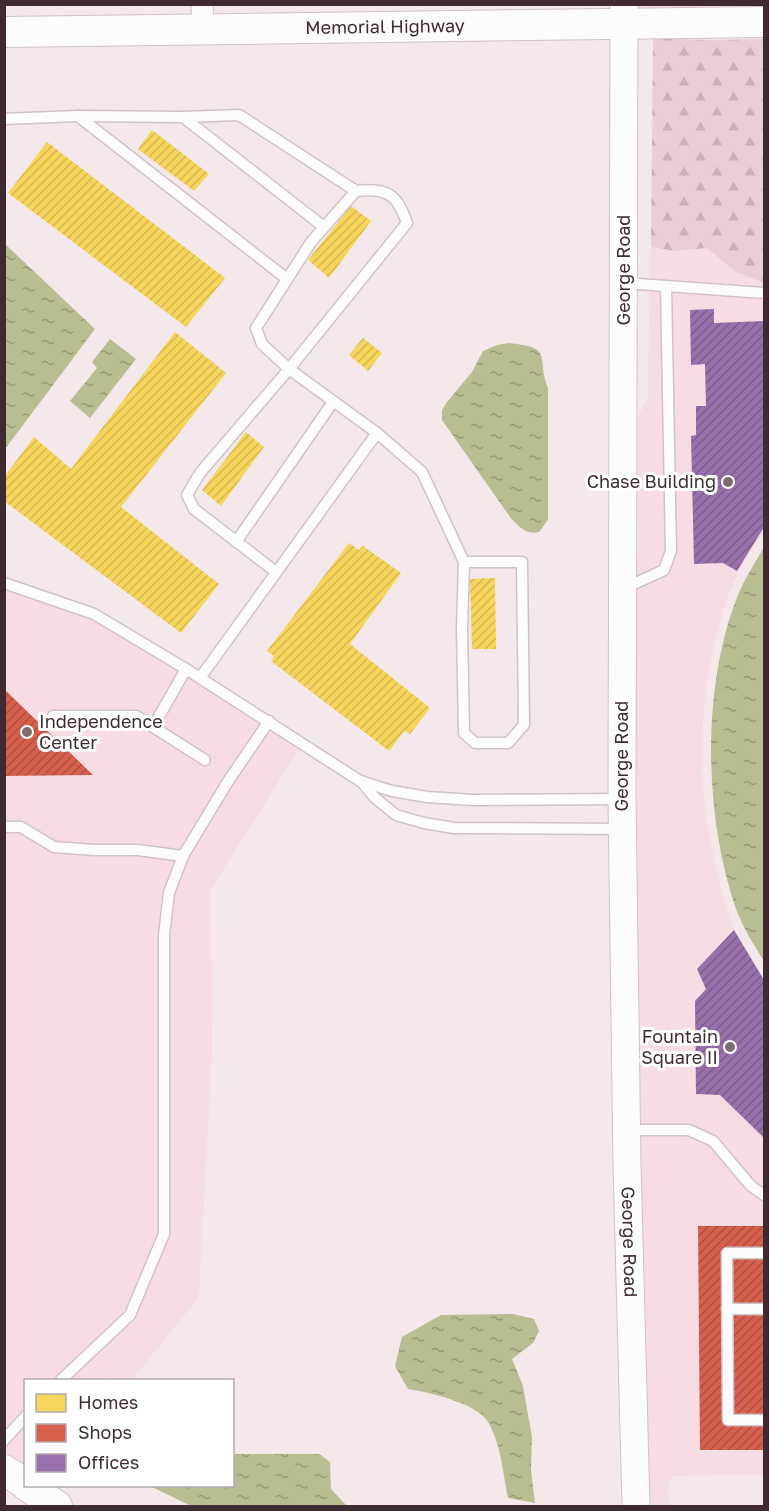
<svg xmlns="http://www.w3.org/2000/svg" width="769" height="1511" font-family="'Golos Text',sans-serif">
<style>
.built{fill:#f7dce4}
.forest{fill:url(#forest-firs)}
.water{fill:url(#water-ripples)}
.homes{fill:url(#homes-hatch)}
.shops{fill:url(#shops-hatch)}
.offices{fill:url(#offices-hatch)}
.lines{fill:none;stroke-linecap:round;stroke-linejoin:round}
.service-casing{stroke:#d0c2c6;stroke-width:13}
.minor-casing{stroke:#d0c2c6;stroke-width:23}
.tertiary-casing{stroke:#d0c2c6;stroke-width:29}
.secondary-casing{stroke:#d0c2c6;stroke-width:32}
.service{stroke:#fdfcfc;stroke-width:10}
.minor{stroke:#fdfcfc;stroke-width:21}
.tertiary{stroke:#fdfcfc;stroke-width:27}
.secondary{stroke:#fdfcfc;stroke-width:30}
.poi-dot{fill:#7e6c72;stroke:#fff;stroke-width:2}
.labels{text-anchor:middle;stroke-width:6;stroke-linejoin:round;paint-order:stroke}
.street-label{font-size:18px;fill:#3f2a31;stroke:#fff}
.poi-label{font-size:18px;fill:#3f2a31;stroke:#fff;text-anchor:end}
</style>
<defs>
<pattern id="forest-firs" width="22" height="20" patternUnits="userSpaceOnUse" patternTransform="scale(1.5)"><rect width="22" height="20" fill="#eccdd6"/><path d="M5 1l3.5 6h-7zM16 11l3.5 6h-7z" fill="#cbb0b8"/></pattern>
<pattern id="water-ripples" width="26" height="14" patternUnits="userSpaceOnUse" patternTransform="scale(1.5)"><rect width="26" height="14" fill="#b8be91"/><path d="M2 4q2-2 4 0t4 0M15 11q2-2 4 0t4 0" fill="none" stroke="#979b77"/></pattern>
<pattern id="homes-hatch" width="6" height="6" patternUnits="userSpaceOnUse" patternTransform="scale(1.5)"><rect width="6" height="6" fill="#f6d55c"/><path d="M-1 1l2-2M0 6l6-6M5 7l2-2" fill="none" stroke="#d4b750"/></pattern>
<pattern id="shops-hatch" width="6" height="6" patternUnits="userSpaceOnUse" patternTransform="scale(1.5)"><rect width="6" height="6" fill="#d6604d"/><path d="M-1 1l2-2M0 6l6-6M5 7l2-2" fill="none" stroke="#af4f41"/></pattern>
<pattern id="offices-hatch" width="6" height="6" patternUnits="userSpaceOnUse" patternTransform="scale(1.5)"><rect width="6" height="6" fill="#9970ab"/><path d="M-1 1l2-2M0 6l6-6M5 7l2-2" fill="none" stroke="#7e5c8c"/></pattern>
</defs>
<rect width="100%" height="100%" fill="#f4e8eb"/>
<g class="built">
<path d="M 635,5 L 764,5 L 764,10 L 635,11 Z"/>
<path d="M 650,247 L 675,251 L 707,248 L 736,272 L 764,283 L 764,531 L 743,564 L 729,593 L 717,633 L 709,667 L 703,721 L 702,776 L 706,818 L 720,885 L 746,971 L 764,992 L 764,1474 L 674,1476 L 670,1480 L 668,1486 L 669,1506 L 647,1506 L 633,799 L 634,423 L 648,398 Z"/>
<path d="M 5,584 L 124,634 L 303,743 L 211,889 L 212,1051 L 199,1297 L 132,1380 L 112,1380 L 106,1377 L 99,1380 L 26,1380 L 25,1470 L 5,1456 Z"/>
</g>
<path class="forest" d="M 653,38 L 708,40 L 764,39 L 764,283 L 736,272 L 707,248 L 675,251 L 651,247 Z"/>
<g class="water">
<path d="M 4,243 L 95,329 L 5,449 L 4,448 Z"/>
<path d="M 110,339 L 136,359 L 90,418 L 70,401 L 97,368 L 92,362 Z"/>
<path d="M 509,343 C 554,348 536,355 548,388 L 548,520 L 539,532 C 526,535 519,527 510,517 L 442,420 L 442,410 L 447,402 L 472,372 L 483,351 L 497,345 Z"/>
<path d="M 764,547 L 764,961 C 754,945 743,928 736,909 C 704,817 701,687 738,595 C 745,578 755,563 764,547 Z"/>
<path d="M 513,1314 L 534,1319 L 539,1331 L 533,1343 L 512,1359 L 523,1386 L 532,1437 L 531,1470 L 535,1503 L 508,1498 C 503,1473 501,1444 488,1422 C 477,1403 428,1392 408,1389 L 395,1366 L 402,1337 L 441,1315 Z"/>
<path d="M 233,1454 L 319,1454 L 330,1462 L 331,1489 L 347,1506 L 191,1506 L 150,1486 L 232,1486 Z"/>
</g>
<g class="homes">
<path d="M 152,130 L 209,174 L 194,191 L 138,149 Z"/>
<path d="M 47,142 L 225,278 L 186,327 L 8,193 Z"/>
<path d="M 351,206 L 371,221 L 329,278 L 308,260 Z"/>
<path d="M 175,332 L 226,373 L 121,507 L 219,584 L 181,633 L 4,501 L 4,477 L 34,437 L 71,469 Z"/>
<path d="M 363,338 L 382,353 L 368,371 L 349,355 Z"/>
<path d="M 246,432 L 264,447 L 221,506 L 202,490 Z"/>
<path d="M 349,543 L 359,550 L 363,546 L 401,573 L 350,644 L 430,708 L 410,734 L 404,731 L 389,751 L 271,661 L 274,656 L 267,651 Z"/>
<path d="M 495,578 L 496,649 L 472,649 L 470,579 Z"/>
</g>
<g class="shops">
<path d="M 4,689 L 93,775 L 4,776 Z"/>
<path d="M 698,1226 L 764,1226 L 764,1450 L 700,1450 Z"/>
</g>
<g class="offices">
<path d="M 714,309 L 714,323 L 764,321 L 764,527 L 737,571 L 723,563 L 694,564 L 691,436 L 696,435 L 696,406 L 706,406 L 705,364 L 691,365 L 690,310 Z"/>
<path d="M 734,930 L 764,980 L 764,1138 L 720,1095 L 696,1094 L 695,1001 L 706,989 L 697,969 Z"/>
</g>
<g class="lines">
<g class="service-casing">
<g id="service">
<path d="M 78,116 L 287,279"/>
<path d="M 183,117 L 324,227"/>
<path d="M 4,119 L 77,116 L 183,117 L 239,115 L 356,191"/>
<path d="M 624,283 L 764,293"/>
<path d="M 377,433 L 422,472 L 464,562 L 522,562 L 524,725 L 508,743 L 475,743 L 464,733 L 462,628 L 464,562"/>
<path d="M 236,542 L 333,402"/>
<path d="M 4,583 L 94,614 L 186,669 L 360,781 L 392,791 L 427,797 L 474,800 L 621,799"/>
<path d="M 623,589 L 664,570 L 671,551 L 666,286"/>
<path d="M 200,678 L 377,433 L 289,369 L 262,344 L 256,328 L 311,242 L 356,191 C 386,188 397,193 407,223 L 289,369 L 200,473 L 187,495 L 194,509 L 276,572"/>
<path d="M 53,716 L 136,716 L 205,760"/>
<path d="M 153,727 L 186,669"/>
<path d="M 361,781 L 374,797 L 396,815 L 424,823 L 454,828 L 621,829"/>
<path d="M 4,827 L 21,827 L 54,847 L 94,850 L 138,850 L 183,856"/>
<path d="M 626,1130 L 689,1130 L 713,1141 L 751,1186 L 764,1195"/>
<path d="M 764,1253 L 727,1253 L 728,1420 L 764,1420"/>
<path d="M 727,1309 L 764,1309"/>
<path d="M 61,1380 L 130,1315 L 164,1234 L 164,935 L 169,893 L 183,856 L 227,783 L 269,721"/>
<path d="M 4,1440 L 26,1416"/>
</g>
</g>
<g class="minor-casing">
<path id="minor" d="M 202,4 L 203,29"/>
</g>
<g class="tertiary-casing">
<g id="tertiary">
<path id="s1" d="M 624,4 L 622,799 L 627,1165 L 636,1506"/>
</g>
</g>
<g class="secondary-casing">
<g id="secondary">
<path id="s2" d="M 4,32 L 764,22"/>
<path d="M 4,1470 L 26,1484"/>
<path d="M 27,1486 L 57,1506"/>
</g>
</g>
<use href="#service" class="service"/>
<use href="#minor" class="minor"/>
<use href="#tertiary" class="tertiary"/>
<use href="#secondary" class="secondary"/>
</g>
<g class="poi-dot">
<circle cx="728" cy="482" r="6"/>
<circle cx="27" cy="732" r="6"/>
<circle cx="730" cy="1047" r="6"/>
</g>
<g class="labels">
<g class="street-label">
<text dy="6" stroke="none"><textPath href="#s2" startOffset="381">Memorial Highway</textPath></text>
<text transform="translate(624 270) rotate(-90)" y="6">George Road</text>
<text transform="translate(622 756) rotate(-90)" y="6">George Road</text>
<text dy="6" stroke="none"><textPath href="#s1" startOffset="1238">George Road</textPath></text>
</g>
<g class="poi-label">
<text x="716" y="488">Chase Building</text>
<text x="39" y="728" text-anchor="start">Independence<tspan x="39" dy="21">Center</tspan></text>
<text x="718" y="1043">Fountain<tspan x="718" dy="21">Square II</tspan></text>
</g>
</g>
<rect width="769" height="1511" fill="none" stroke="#3f2a31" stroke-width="12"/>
<rect x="24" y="1379" width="210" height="108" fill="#ffffff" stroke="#b2aaad" stroke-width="1.5"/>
<rect x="36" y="1394" width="30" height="18" fill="#f6d55c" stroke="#b2aaad" stroke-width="1.5"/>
<text x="78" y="1409" font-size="18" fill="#3f2a31">Homes</text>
<rect x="36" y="1424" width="30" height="18" fill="#d6604d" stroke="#b2aaad" stroke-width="1.5"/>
<text x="78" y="1439" font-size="18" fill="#3f2a31">Shops</text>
<rect x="36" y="1454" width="30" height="18" fill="#9970ab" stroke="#b2aaad" stroke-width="1.5"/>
<text x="78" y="1469" font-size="18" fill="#3f2a31">Offices</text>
</svg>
